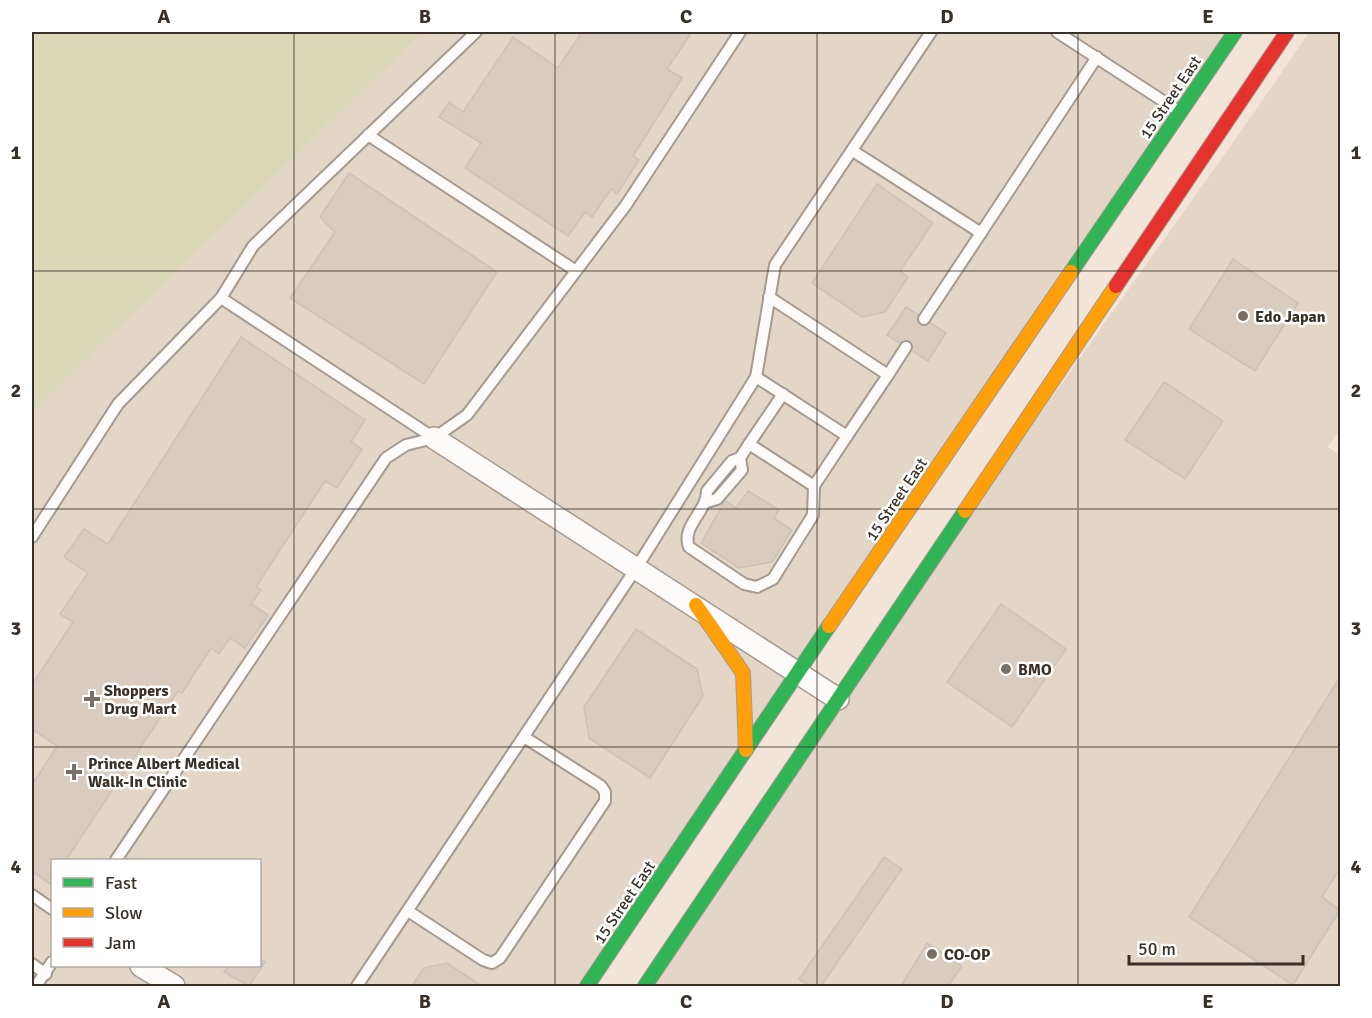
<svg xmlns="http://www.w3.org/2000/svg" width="1372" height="1018" font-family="Signika,sans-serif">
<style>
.commercial{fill:#e4d6c6;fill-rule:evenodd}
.green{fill:#dad8b8}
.building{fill:#d9ccbf;stroke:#cbc1b7;stroke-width:1.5}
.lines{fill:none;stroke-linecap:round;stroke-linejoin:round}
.lane-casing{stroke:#a49a90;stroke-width:14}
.street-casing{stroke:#a49a90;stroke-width:24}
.fast-casing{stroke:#a49a90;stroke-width:16}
.slow-casing{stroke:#a49a90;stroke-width:16}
.jam-casing{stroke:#a49a90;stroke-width:16}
.lane{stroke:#fdfbf9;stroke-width:10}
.street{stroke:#fdfbf9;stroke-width:21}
.fast{stroke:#30b455;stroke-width:14}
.slow{stroke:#ff9f0a;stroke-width:14}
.jam{stroke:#e5322d;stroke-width:14}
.grid{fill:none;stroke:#393027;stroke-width:1.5;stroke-opacity:0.55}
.poi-dot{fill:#7a6f65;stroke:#fff;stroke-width:2}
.labels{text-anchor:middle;stroke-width:5;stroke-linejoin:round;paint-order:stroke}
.street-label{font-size:16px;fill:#393027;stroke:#fff}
.poi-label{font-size:16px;font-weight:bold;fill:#393027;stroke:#fff;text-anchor:start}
.neatline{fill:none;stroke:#393027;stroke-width:2}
.grid-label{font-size:20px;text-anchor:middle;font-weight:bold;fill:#393027}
</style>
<rect width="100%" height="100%" fill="#f2e5d8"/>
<g class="commercial">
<path d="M 423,32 L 1235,32 L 587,986 L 32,986 L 32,412 ZM 52,860 L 260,860 L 260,966 L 52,966 Z"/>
<path d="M 1309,32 L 1340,32 L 1340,429 L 1328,447 L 1340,455 L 1340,986 L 645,986 L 838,699 L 1260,104 Z"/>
</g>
<path class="green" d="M 32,32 L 423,32 L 32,412 Z"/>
<g class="building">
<path d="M 582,32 L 692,32 L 667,69 L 682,78 L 633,156 L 639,160 L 617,194 L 611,189 L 592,217 L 585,212 L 568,236 L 465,168 L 481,143 L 439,117 L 449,102 L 463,112 L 513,37 L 558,68 Z"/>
<path d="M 349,173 L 497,272 L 424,384 L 290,298 L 335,232 L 320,217 Z"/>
<path d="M 877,184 L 933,223 L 900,271 L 908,277 L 885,312 L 862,317 L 812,283 Z"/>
<path d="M 1233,259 L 1298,303 L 1255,371 L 1189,329 Z"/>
<path d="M 906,307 L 946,333 L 928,361 L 887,335 Z"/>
<path d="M 241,337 L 365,420 L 351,442 L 362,449 L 337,488 L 325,481 L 256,587 L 261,590 L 251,604 L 268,615 L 245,648 L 230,638 L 219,654 L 211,648 L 182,693 L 178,691 L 66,860 L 52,860 L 50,884 L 32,871 L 32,785 L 57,746 L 32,729 L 32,685 L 73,622 L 60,614 L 88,573 L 64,557 L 84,529 L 108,544 Z"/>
<path d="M 1164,382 L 1223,421 L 1185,479 L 1125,440 Z"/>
<path d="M 748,491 L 779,510 L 774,518 L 792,530 L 772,562 L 739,568 L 701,543 L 725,501 L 736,508 Z"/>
<path d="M 1001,604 L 1066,649 L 1012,727 L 947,682 Z"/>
<path d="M 636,629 L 697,669 L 703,696 L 650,778 L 589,738 L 584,707 Z"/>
<path d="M 1340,677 L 1340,868 L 1322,897 L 1340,910 L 1293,985 L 1189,917 Z"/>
<path d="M 884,857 L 902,869 L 821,986 L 810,986 L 799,979 Z"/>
<path d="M 927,943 L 962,966 L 948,986 L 901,986 Z"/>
<path d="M 260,959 L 265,962 L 249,986 L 224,972 L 228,966 L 260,966 Z"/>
<path d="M 447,963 L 482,986 L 412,986 L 424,968 Z"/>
</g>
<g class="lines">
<g class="lane-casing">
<g id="lane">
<path d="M 1057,32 L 1180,112"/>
<path d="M 368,135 L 576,271"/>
<path d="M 853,151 L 981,233 L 1097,57"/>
<path d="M 221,298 L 253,246 L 476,32"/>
<path d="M 924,319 L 981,233"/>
<path d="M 888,375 L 906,347"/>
<path d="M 756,377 L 847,436 L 888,375 L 769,297"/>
<path d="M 783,394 L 749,444 L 814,486 L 847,436"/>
<path d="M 749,444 L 740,458 L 732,461 L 707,491 C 707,512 681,526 689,547 L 744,584 L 757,587 L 773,579 L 813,515 L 814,486"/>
<path d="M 707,502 L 717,499 L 742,470 L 740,458"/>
<path d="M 32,537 L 118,404 L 221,298 L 434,438"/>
<path d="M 116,860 L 386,458 L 406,445 L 434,438 L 467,415 L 626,205 L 740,32"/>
<path d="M 32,895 L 52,909"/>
<path d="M 408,911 L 483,960 L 492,963 L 500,958 L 605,801 L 605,792 L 601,786 L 524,737"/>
<path d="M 32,964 L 46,974"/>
<path d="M 36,986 L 52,962"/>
<path d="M 357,986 L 637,567 L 756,377 L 775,265 L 931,32"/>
</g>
</g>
<g class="street-casing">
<g id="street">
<path d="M 434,438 L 838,699"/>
<path d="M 141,966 L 174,986"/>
</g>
</g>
<g class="fast-casing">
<g id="fast">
<path d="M 1071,272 L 1235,32"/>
<path d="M 587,986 L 829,626"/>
<path d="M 645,986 L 965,511"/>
</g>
</g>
<g class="slow-casing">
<g id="slow">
<path d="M 965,511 L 1116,286"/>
<path d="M 696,605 L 743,673 L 746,750"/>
<path d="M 829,626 L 1071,272"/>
</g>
</g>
<g class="jam-casing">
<path id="jam" d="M 1116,286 L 1287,32"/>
</g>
<use href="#lane" class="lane"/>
<use href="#street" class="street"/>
<use href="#fast" class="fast"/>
<use href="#slow" class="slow"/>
<use href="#jam" class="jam"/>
</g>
<path class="grid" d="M 294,32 L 294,986M 555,32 L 555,986M 817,32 L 817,986M 1078,32 L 1078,986M 32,271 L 1340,271M 32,509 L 1340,509M 32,747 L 1340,747"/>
<g class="poi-dot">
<circle cx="1243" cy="316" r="6"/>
<circle cx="1006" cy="669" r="6"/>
<path d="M89 690h6v6h6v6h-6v6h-6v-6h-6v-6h6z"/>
<path d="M71 763h6v6h6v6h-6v6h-6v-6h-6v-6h6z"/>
<circle cx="932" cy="954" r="6"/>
</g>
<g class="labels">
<g class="street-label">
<text transform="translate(1170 97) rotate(-56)" y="6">15 Street East</text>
<text transform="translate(896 499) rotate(-56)" y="6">15 Street East</text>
<text transform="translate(624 902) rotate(-56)" y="6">15 Street East</text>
</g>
<g class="poi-label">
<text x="1255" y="322">Edo Japan</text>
<text x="1018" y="675">BMO</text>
<text x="104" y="696">Shoppers<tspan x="104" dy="18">Drug Mart</tspan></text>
<text x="88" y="769">Prince Albert Medical<tspan x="88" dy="18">Walk-In Clinic</tspan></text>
<text x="944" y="960">CO-OP</text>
</g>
</g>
<rect width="1372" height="1018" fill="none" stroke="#ffffff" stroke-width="66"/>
<rect x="51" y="859" width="210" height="108" fill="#ffffff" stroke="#b0aca9" stroke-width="1.5"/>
<rect x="63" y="878" width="30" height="9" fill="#30b455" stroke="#b0aca9" stroke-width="1.5"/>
<text x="105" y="889" font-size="18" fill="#393027">Fast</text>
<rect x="63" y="908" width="30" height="9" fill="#ff9f0a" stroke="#b0aca9" stroke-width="1.5"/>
<text x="105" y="919" font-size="18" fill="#393027">Slow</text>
<rect x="63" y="938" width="30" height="9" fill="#e5322d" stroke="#b0aca9" stroke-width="1.5"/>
<text x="105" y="949" font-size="18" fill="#393027">Jam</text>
<path d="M1129 955v9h174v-9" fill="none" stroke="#393027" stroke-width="3"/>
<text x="1138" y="955" font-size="18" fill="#393027" stroke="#ffffff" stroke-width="4.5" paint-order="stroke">50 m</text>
<rect x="33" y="33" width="1306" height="952" class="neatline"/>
<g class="grid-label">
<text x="164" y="23">A</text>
<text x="425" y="23">B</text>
<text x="686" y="23">C</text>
<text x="947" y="23">D</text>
<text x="1208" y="23">E</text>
<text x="16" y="159">1</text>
<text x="1356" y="159">1</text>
<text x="16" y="397">2</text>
<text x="1356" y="397">2</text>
<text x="16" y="635">3</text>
<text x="1356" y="635">3</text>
<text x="16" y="873">4</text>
<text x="1356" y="873">4</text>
<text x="164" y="1008">A</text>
<text x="425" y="1008">B</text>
<text x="686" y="1008">C</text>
<text x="947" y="1008">D</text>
<text x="1208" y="1008">E</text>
</g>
</svg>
